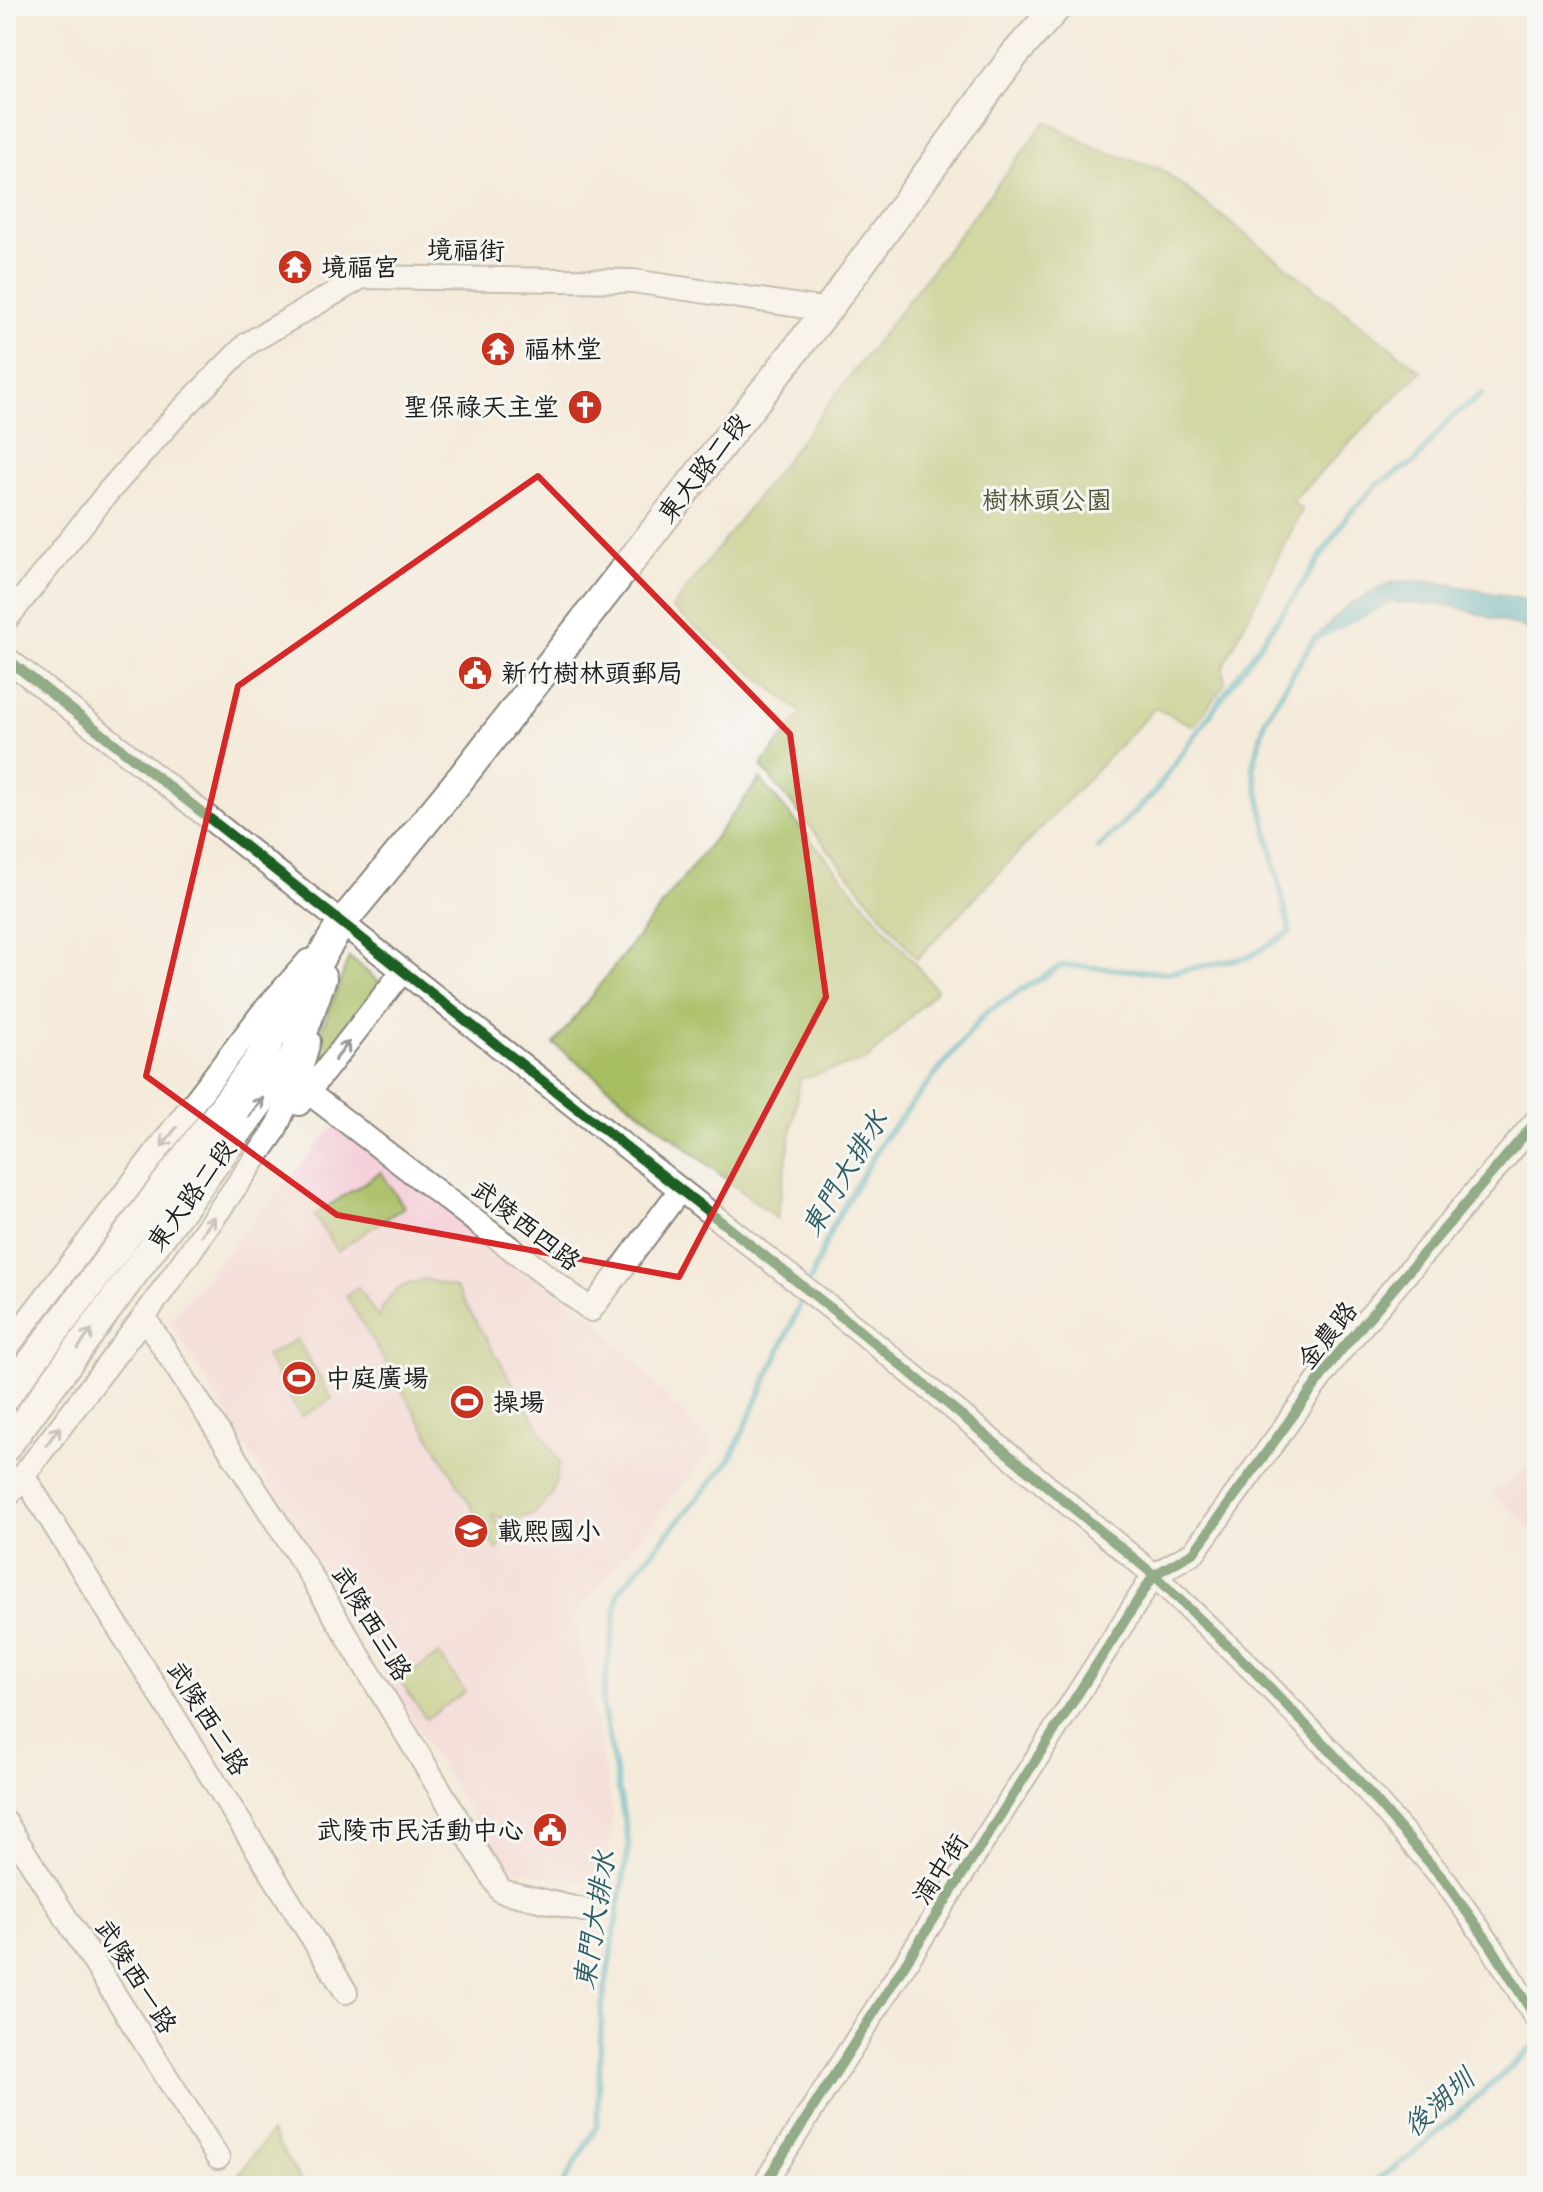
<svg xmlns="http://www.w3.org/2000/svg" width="1543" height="2192" font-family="Dekko,'LXGW WenKai TC',sans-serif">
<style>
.built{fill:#f5cfd9}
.green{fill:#a8be63;stroke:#626d40;stroke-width:2}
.water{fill:#3fabbd;stroke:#2e646c;stroke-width:2}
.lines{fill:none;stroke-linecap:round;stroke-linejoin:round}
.stream{stroke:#3fabbd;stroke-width:6}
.minor-casing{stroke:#88847c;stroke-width:26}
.major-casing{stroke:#88847c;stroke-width:32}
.minor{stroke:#fff;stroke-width:22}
.major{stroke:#fff;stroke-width:28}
.cycleway-casing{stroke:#f6f6f2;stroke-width:15}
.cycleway{stroke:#1b5e20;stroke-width:10}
.oneway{stroke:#999}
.marked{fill:none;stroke:#d62828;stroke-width:6;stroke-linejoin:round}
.labels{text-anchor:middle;stroke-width:6;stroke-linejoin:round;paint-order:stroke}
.street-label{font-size:26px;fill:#1c1c1c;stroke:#f6f6f2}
.poi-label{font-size:26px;fill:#1c1c1c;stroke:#f6f6f2;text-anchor:start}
.park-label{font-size:26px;fill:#4d5535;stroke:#f6f6f2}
.water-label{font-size:28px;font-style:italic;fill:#2c5c64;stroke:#f6f6f2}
</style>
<rect width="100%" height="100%" fill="#f6f6f2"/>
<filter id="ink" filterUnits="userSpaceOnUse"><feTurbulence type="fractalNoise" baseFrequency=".0125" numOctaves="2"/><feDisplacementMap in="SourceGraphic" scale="16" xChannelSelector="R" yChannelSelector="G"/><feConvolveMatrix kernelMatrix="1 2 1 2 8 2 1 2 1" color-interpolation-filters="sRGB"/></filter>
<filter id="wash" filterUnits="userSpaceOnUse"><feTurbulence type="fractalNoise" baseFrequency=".006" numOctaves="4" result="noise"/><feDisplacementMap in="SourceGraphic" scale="32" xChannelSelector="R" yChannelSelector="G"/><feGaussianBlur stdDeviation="1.8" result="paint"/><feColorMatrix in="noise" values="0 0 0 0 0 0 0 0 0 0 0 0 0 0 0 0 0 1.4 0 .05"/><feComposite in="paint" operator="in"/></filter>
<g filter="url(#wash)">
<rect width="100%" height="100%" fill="#f4ebdb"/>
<g class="built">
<path d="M 336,1124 L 596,1320 L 714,1447 L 575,1616 L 613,1814 L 603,1886 L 507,1869 L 421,1735 L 169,1320 Z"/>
<path d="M 1537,1461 L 1537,1532 L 1490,1494 Z"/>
</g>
<g class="green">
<path d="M 1046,121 L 1095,148 L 1161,169 L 1421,371 L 1292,501 L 1302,510 L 1223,667 L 1225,683 L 1194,726 L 1155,708 L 917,959 L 761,766 L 802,713 L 672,608 Z"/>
<path d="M 760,779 L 937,990 L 867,1060 L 800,1079 L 777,1219 L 554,1044 Z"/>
<path d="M 349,957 L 384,986 L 300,1088 Z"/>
<path d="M 381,1172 L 404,1207 L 337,1251 L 314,1215 Z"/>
<path d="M 425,1279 L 456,1288 L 560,1463 L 552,1495 L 534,1514 L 513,1521 L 492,1515 L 506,1538 L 497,1550 L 346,1296 L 358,1287 L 378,1318 C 390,1291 397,1286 425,1279 Z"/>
<path d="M 297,1339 L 332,1399 L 301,1417 L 266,1356 Z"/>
<path d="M 439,1654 L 465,1692 L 426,1719 L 400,1681 Z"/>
<path d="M 271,2132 L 304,2186 L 229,2186 Z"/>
</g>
<path class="water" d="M 1393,581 L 1432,581 L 1537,602 L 1537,632 L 1453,606 L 1388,602 L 1314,639 L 1348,605 Z"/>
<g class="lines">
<g class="stream">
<path d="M 1098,848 L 1154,793 L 1300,588 L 1348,515 L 1379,483 L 1415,462 L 1448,420 L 1482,394"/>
<path d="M 809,1283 L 832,1227 L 883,1140 L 986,1012 L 1062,965 L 1167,973 L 1249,957 L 1290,932 L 1253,768 L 1265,720 L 1314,639 L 1386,603"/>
<path d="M 562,2186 L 597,2126 L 602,2006 L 629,1844 L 602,1702 L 619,1591 L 730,1460 L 805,1294"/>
<path d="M 1367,2186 L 1406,2160 L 1533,2047"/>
</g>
</g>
</g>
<g filter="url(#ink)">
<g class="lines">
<g class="minor-casing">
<g id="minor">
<path d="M 6,620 L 108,492 L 174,418 L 247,344 L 362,277 L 633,281 L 827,310"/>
<path d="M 6,658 L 861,1332 L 1154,1575 L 1255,1672 L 1359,1781 L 1445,1881 L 1491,1946 L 1537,2020"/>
<path d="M 309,1093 L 591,1310 L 680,1190"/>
<path d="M 299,1104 L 402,972"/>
<path d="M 144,1317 L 303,1563 L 501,1891 L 583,1910"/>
<path d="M 6,1349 L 262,1013 L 308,961"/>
<path d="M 23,1475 L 346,1992"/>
<path d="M 6,1498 L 144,1317 L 274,1132 L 299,1077 L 309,1041"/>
<path d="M 6,1823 L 218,2158"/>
<path d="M 763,2186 L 1154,1575 L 1194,1552 L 1337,1355 L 1537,1120"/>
</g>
</g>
<g class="major-casing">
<g id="major">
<path d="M 6,1396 L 257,1062 L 341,924 L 461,778 L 827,310 L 1015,54 L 1058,6"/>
<path d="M 6,1447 L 296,1053 L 322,978"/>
</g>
</g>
<use href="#minor" class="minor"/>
<use href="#major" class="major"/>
<g class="cycleway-casing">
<g id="cycleway">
<path d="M 6,658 L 861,1332 L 1154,1575 L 1255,1672 L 1359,1781 L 1445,1881 L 1491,1946 L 1537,2020"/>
<path d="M 763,2186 L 1154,1575 L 1194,1552 L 1337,1355 L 1537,1120"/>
</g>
</g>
<use href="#cycleway" class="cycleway"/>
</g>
<defs><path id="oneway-shaft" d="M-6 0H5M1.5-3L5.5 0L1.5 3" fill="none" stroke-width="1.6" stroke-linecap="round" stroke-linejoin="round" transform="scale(2)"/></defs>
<g class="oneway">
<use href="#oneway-shaft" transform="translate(342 1051) rotate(-52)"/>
<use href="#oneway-shaft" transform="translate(256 1107) rotate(-54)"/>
<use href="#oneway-shaft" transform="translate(169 1137) rotate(128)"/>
<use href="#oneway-shaft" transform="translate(208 1226) rotate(-55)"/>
<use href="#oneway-shaft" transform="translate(85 1339) rotate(-54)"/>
<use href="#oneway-shaft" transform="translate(53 1436) rotate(-53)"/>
</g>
</g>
<path d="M0 0H1543V2192H0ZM 538,476 L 790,734 L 826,997 L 679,1277 L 337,1215 L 146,1076 L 238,686 Z" fill="#f4ebdb" fill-opacity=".55" fill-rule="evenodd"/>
<path class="marked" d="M 538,476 L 790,734 L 826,997 L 679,1277 L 337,1215 L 146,1076 L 238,686 Z"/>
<defs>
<g id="temple-disc" transform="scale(1.8)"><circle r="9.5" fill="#c8321e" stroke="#f6f6f2"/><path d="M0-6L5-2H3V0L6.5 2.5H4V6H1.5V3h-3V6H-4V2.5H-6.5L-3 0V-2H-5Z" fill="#fff"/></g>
<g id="church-disc" transform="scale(1.8)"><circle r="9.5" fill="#c8321e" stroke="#f6f6f2"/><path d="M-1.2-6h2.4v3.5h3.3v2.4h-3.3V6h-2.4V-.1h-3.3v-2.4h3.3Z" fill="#fff"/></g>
<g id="civic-disc" transform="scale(1.8)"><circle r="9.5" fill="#c8321e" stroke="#f6f6f2"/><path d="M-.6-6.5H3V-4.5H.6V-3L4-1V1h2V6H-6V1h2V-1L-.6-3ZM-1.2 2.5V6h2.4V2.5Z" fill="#fff"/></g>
<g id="stadium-disc" transform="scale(1.8)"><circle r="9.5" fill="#c8321e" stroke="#f6f6f2"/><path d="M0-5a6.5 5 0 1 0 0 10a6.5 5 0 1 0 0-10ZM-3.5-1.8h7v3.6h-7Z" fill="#fff"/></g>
<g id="school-disc" transform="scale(1.8)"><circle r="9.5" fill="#c8321e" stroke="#f6f6f2"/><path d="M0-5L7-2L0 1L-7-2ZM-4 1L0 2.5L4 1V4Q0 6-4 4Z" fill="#fff"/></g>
</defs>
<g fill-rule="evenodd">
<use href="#temple-disc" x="295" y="267"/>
<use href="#temple-disc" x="498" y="349"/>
<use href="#church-disc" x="585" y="407"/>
<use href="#civic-disc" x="475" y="673"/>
<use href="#stadium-disc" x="299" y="1378"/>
<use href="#stadium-disc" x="467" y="1402"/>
<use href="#school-disc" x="471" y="1531"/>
<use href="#civic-disc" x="550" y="1830"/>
</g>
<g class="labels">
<g class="street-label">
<text transform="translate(466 250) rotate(1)" y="9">境福街</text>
<text transform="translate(703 468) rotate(-52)" y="9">東大路二段</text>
<text transform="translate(191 1195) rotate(-54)" y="9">東大路二段</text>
<text transform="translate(526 1225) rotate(38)" y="9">武陵西四路</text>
<text transform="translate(1327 1335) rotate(-51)" y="9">金農路</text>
<text transform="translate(372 1623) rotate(59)" y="9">武陵西三路</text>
<text transform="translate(208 1718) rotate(58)" y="9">武陵西二路</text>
<text transform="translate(940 1869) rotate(-57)" y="9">湳中街</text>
<text transform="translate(136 1976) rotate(58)" y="9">武陵西一路</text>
</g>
<g class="poi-label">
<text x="321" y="276">境福宮</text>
<text x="524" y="358">福林堂</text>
<text x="559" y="416" text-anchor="end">聖保祿天主堂</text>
<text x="501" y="682">新竹樹林頭郵局</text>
<text x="325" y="1387">中庭廣場</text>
<text x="493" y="1411">操場</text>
<text x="497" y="1540">載熙國小</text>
<text x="524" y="1839" text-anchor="end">武陵市民活動中心</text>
</g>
<g class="park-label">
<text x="1047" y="509">樹林頭公園</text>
</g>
<g class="water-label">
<text transform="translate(844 1173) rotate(-59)" y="10">東門大排水</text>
<text transform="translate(594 1920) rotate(-81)" y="10">東門大排水</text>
<text transform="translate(1438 2102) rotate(-42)" y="10">後湖圳</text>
</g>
</g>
<rect width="1543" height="2192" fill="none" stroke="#f6f6f2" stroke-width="32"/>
</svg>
